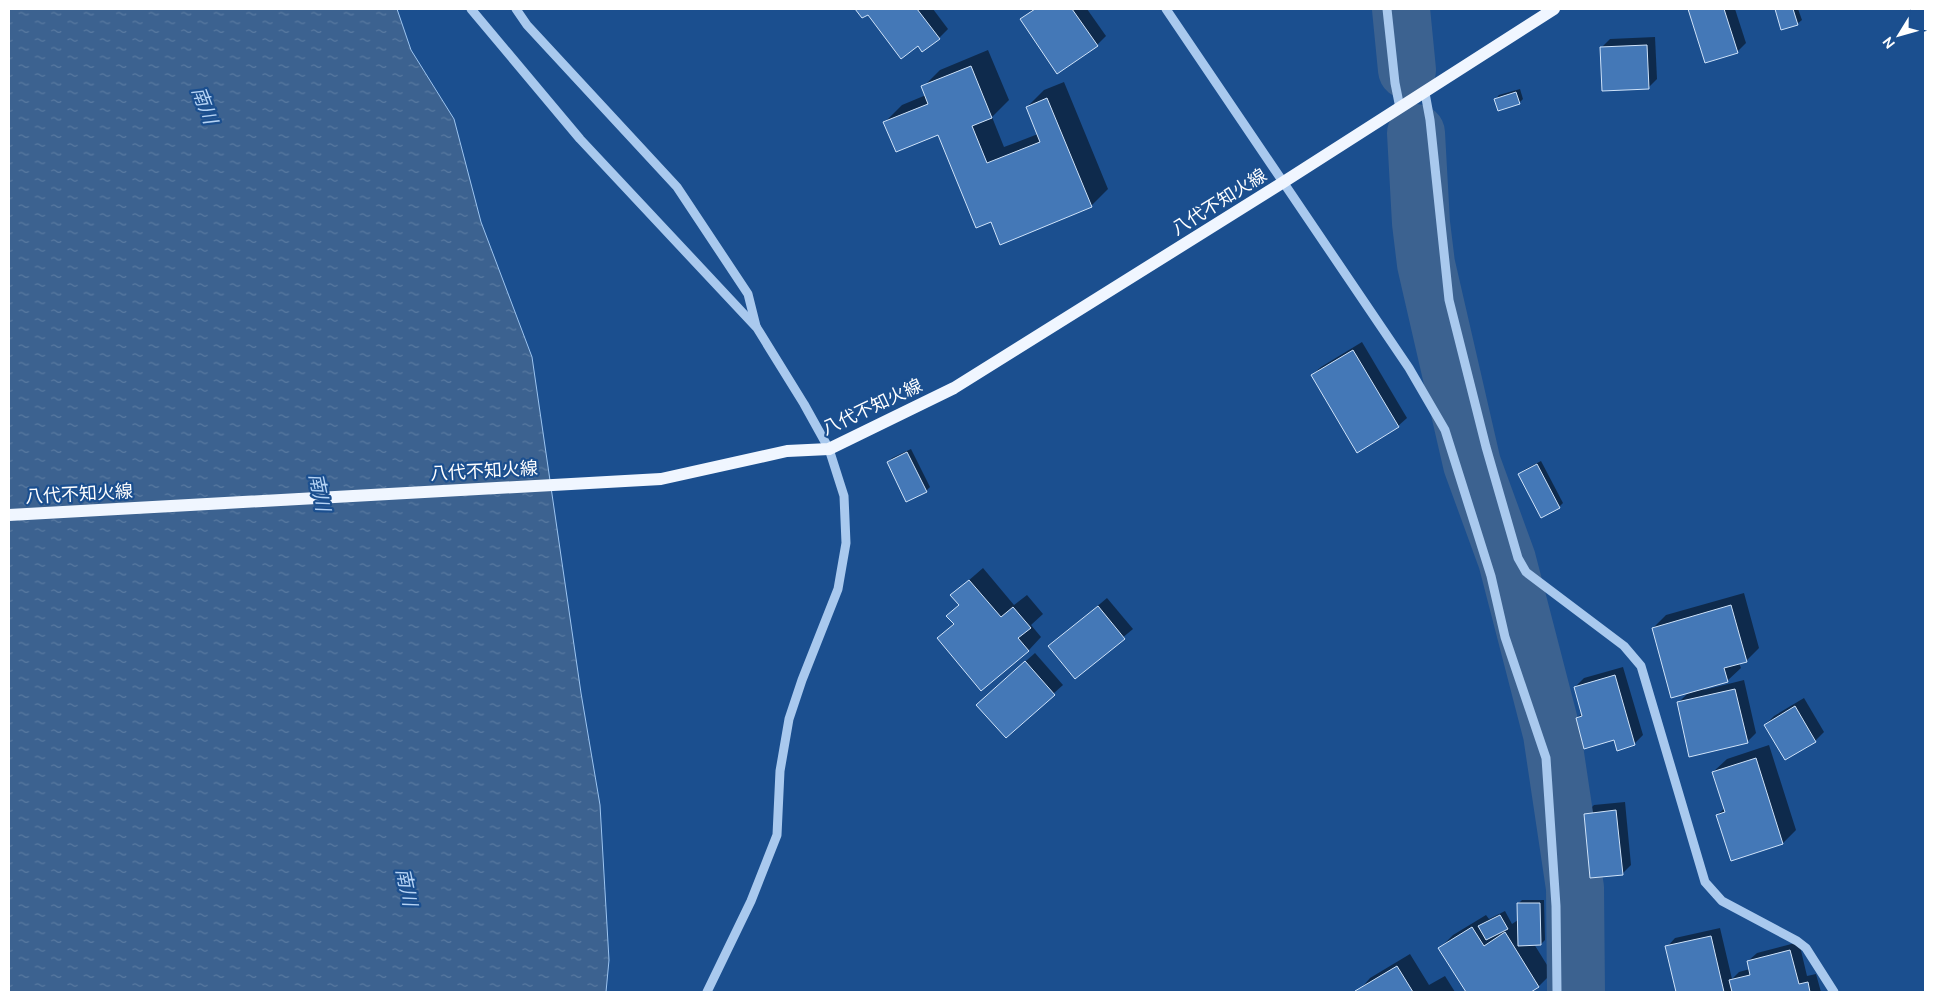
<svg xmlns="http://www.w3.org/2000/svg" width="1934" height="1001" font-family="Ubuntu,'Noto Sans JP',sans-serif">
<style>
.water{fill:url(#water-ripples);stroke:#9cc4f0}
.shadow{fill:#0007}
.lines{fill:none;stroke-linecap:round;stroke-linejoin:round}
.river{stroke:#3c6290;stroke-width:58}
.building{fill:#4478b7;stroke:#cfe3fa}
.minor{stroke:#a9c9ee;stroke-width:9}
.major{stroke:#f0f6ff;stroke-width:12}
.labels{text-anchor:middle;stroke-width:4.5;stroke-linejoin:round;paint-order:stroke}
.street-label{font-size:18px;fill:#fff;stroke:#1b4f8f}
.water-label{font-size:19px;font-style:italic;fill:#b5d3f5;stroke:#1b4f8f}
</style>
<defs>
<pattern id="water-ripples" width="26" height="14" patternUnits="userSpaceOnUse" patternTransform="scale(1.25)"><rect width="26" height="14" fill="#3c6290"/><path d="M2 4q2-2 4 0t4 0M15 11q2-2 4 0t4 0" fill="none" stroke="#597aa1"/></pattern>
</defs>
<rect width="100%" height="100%" fill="#1b4f8f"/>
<path class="water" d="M 9,9 L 397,9 L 411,50 L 454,119 L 481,222 L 532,357 L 581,693 L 600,805 L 609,960 L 606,992 L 9,992 Z"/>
<g class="shadow">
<path d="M 857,9 L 933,9 L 948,29 L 939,38 L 918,44 L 868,13 L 862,17 Z"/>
<path d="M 1033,9 L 1087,9 L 1106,36 L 1097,45 L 1022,19 Z"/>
<path d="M 1689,9 L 1735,9 L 1746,43 L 1737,52 L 1705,61 Z"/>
<path d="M 1776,9 L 1798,9 L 1802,20 L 1797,24 L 1782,28 Z"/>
<path d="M 1655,37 L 1657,79 L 1648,88 L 1601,48 L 1610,39 Z"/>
<path d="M 988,50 L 1009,100 L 992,117 L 1004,147 L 1038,134 L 1027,107 L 1044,90 L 1064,82 L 1108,189 L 1091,206 L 992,221 L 938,134 L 885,122 L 902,105 L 926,95 L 923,87 L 940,70 Z"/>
<path d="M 1520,89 L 1523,99 L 1519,103 L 1495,100 L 1499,95 Z"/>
<path d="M 1362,342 L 1407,418 L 1398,426 L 1312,375 L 1321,367 Z"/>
<path d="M 911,449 L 930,487 L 926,491 L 888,462 L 892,458 Z"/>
<path d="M 1541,461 L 1563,503 L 1559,507 L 1520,474 L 1524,470 Z"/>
<path d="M 983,568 L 1014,605 L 1027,595 L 1043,614 L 1031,625 L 1041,637 L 1028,651 L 939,638 L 954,623 L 948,616 L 960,604 L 952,595 Z"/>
<path d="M 1744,593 L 1759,648 L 1746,661 L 1739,663 L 1741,668 L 1727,681 L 1703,688 L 1704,690 L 1744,680 L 1756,733 L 1747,742 L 1678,703 L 1689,692 L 1653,628 L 1666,615 Z"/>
<path d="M 1107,598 L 1133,629 L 1075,677 L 1050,646 Z"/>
<path d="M 1035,653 L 1063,685 L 1006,736 L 986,696 Z"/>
<path d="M 1623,667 L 1643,735 L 1634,744 L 1614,739 L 1577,718 L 1582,713 L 1575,687 L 1584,678 Z"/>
<path d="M 1804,698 L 1824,732 L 1815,741 L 1765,725 L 1774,716 Z"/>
<path d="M 1769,745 L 1796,830 L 1783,843 L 1732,859 L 1717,815 L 1725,808 L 1713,772 L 1727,759 Z"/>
<path d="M 1625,802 L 1631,865 L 1622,874 L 1585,814 L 1594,805 Z"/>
<path d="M 1522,900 L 1544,900 L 1545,940 L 1541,944 L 1534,944 L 1552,973 L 1539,986 L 1529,992 L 1467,992 L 1440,948 L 1453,935 L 1486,915 L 1489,919 L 1505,911 L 1512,924 L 1518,920 L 1518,904 Z"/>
<path d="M 1720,928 L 1732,979 L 1739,972 L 1750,969 L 1748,961 L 1757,953 L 1799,942 L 1807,976 L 1816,974 L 1821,992 L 1677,992 L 1667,947 L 1675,938 Z"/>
<path d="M 1410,954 L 1429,985 L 1445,976 L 1455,992 L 1358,992 L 1370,978 Z"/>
</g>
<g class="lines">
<g class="river">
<path d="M 1401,9 L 1407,70"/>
<path d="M 1416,133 L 1421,223 L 1426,264 L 1472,464 L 1507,560 L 1552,734 L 1575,888 L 1576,992"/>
</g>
</g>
<g class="building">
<path d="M 855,9 L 917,9 L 940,39 L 922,52 L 918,46 L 901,59 L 868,15 L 862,18 Z"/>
<path d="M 1035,9 L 1072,9 L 1098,46 L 1057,74 L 1020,19 Z"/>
<path d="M 1688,9 L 1724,9 L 1738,53 L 1705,63 Z"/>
<path d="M 1775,9 L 1793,9 L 1798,25 L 1781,30 Z"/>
<path d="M 1647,45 L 1649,89 L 1602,91 L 1600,47 Z"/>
<path d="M 971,66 L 992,118 L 972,126 L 987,163 L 1040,142 L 1026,107 L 1047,98 L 1092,207 L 1000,245 L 991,222 L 976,228 L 938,135 L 896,152 L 883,122 L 928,104 L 921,86 Z"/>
<path d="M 1516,92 L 1520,104 L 1498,111 L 1494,99 Z"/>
<path d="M 1353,350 L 1399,427 L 1357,453 L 1311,375 Z"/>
<path d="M 907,452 L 927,492 L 906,502 L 887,462 Z"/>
<path d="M 1537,464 L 1560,508 L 1541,518 L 1518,474 Z"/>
<path d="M 969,580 L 1001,617 L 1013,607 L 1031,628 L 1018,638 L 1029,651 L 981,691 L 937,638 L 954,624 L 946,616 L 959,605 L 950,595 Z"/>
<path d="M 1731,605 L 1747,662 L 1724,668 L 1728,682 L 1671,698 L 1652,628 Z"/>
<path d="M 1098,606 L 1125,639 L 1075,679 L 1048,646 Z"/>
<path d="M 1025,661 L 1055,695 L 1006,738 L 976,705 Z"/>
<path d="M 1615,675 L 1635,745 L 1617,751 L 1614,740 L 1584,749 L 1576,718 L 1582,716 L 1574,687 Z"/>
<path d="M 1735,689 L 1748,743 L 1689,757 L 1677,702 Z"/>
<path d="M 1795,706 L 1816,742 L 1785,760 L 1764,725 Z"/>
<path d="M 1756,758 L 1783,844 L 1731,861 L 1716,815 L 1725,812 L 1712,772 Z"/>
<path d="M 1616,810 L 1623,875 L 1590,878 L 1584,814 Z"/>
<path d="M 1517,903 L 1540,903 L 1541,945 L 1518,946 Z"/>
<path d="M 1500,915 L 1508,929 L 1486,940 L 1478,926 Z"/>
<path d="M 1472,927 L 1484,946 L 1505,932 L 1539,987 L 1531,992 L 1466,992 L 1438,948 Z"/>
<path d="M 1711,936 L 1724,992 L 1676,992 L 1665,946 Z"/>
<path d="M 1790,950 L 1799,984 L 1808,982 L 1810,992 L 1732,992 L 1729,980 L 1750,975 L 1747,961 Z"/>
<path d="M 1397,966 L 1413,992 L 1356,992 L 1355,991 Z"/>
</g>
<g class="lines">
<g class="minor">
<path d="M 471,9 L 580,139 L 757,328 L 804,404 L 829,449 L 844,496 L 846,543 L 838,589 L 802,680 L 789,719 L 780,771 L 777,835 L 751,901 L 707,992"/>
<path d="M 516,9 L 527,25 L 677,187 L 748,294 L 756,326"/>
<path d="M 1166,9 L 1409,368 L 1445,430 L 1491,576 L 1505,637 L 1546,758 L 1556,906 L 1557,992"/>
<path d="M 1387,9 L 1395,83 L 1400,108"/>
<path d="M 1425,93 L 1430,120 L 1449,300 L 1486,447 L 1518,558 L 1526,572 L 1624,646 L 1641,666 L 1705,882 L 1722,901 L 1797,941 L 1806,948 L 1834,992"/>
</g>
<path class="major" d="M 9,515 L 661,479 L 787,451 L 829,449 L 954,388 L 1282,183 L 1554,9"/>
</g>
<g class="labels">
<g class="street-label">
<text transform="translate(1219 202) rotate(-32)" y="6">八代不知火線</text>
<text transform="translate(872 407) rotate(-25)" y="6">八代不知火線</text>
<text transform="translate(484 471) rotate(-3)" y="6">八代不知火線</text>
<text transform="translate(79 494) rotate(-3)" y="6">八代不知火線</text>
</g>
<g class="water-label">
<text transform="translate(205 105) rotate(69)" y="7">南川</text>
<text transform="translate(320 492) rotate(78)" y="7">南川</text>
<text transform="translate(407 887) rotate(78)" y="7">南川</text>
</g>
</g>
<rect width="1934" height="1001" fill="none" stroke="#ffffff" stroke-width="20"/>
<g transform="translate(1899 35) rotate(233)" stroke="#1b4f8f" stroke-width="4" paint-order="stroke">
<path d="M0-4L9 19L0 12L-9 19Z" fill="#ffffff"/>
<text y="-8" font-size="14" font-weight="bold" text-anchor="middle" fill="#ffffff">N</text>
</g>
</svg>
